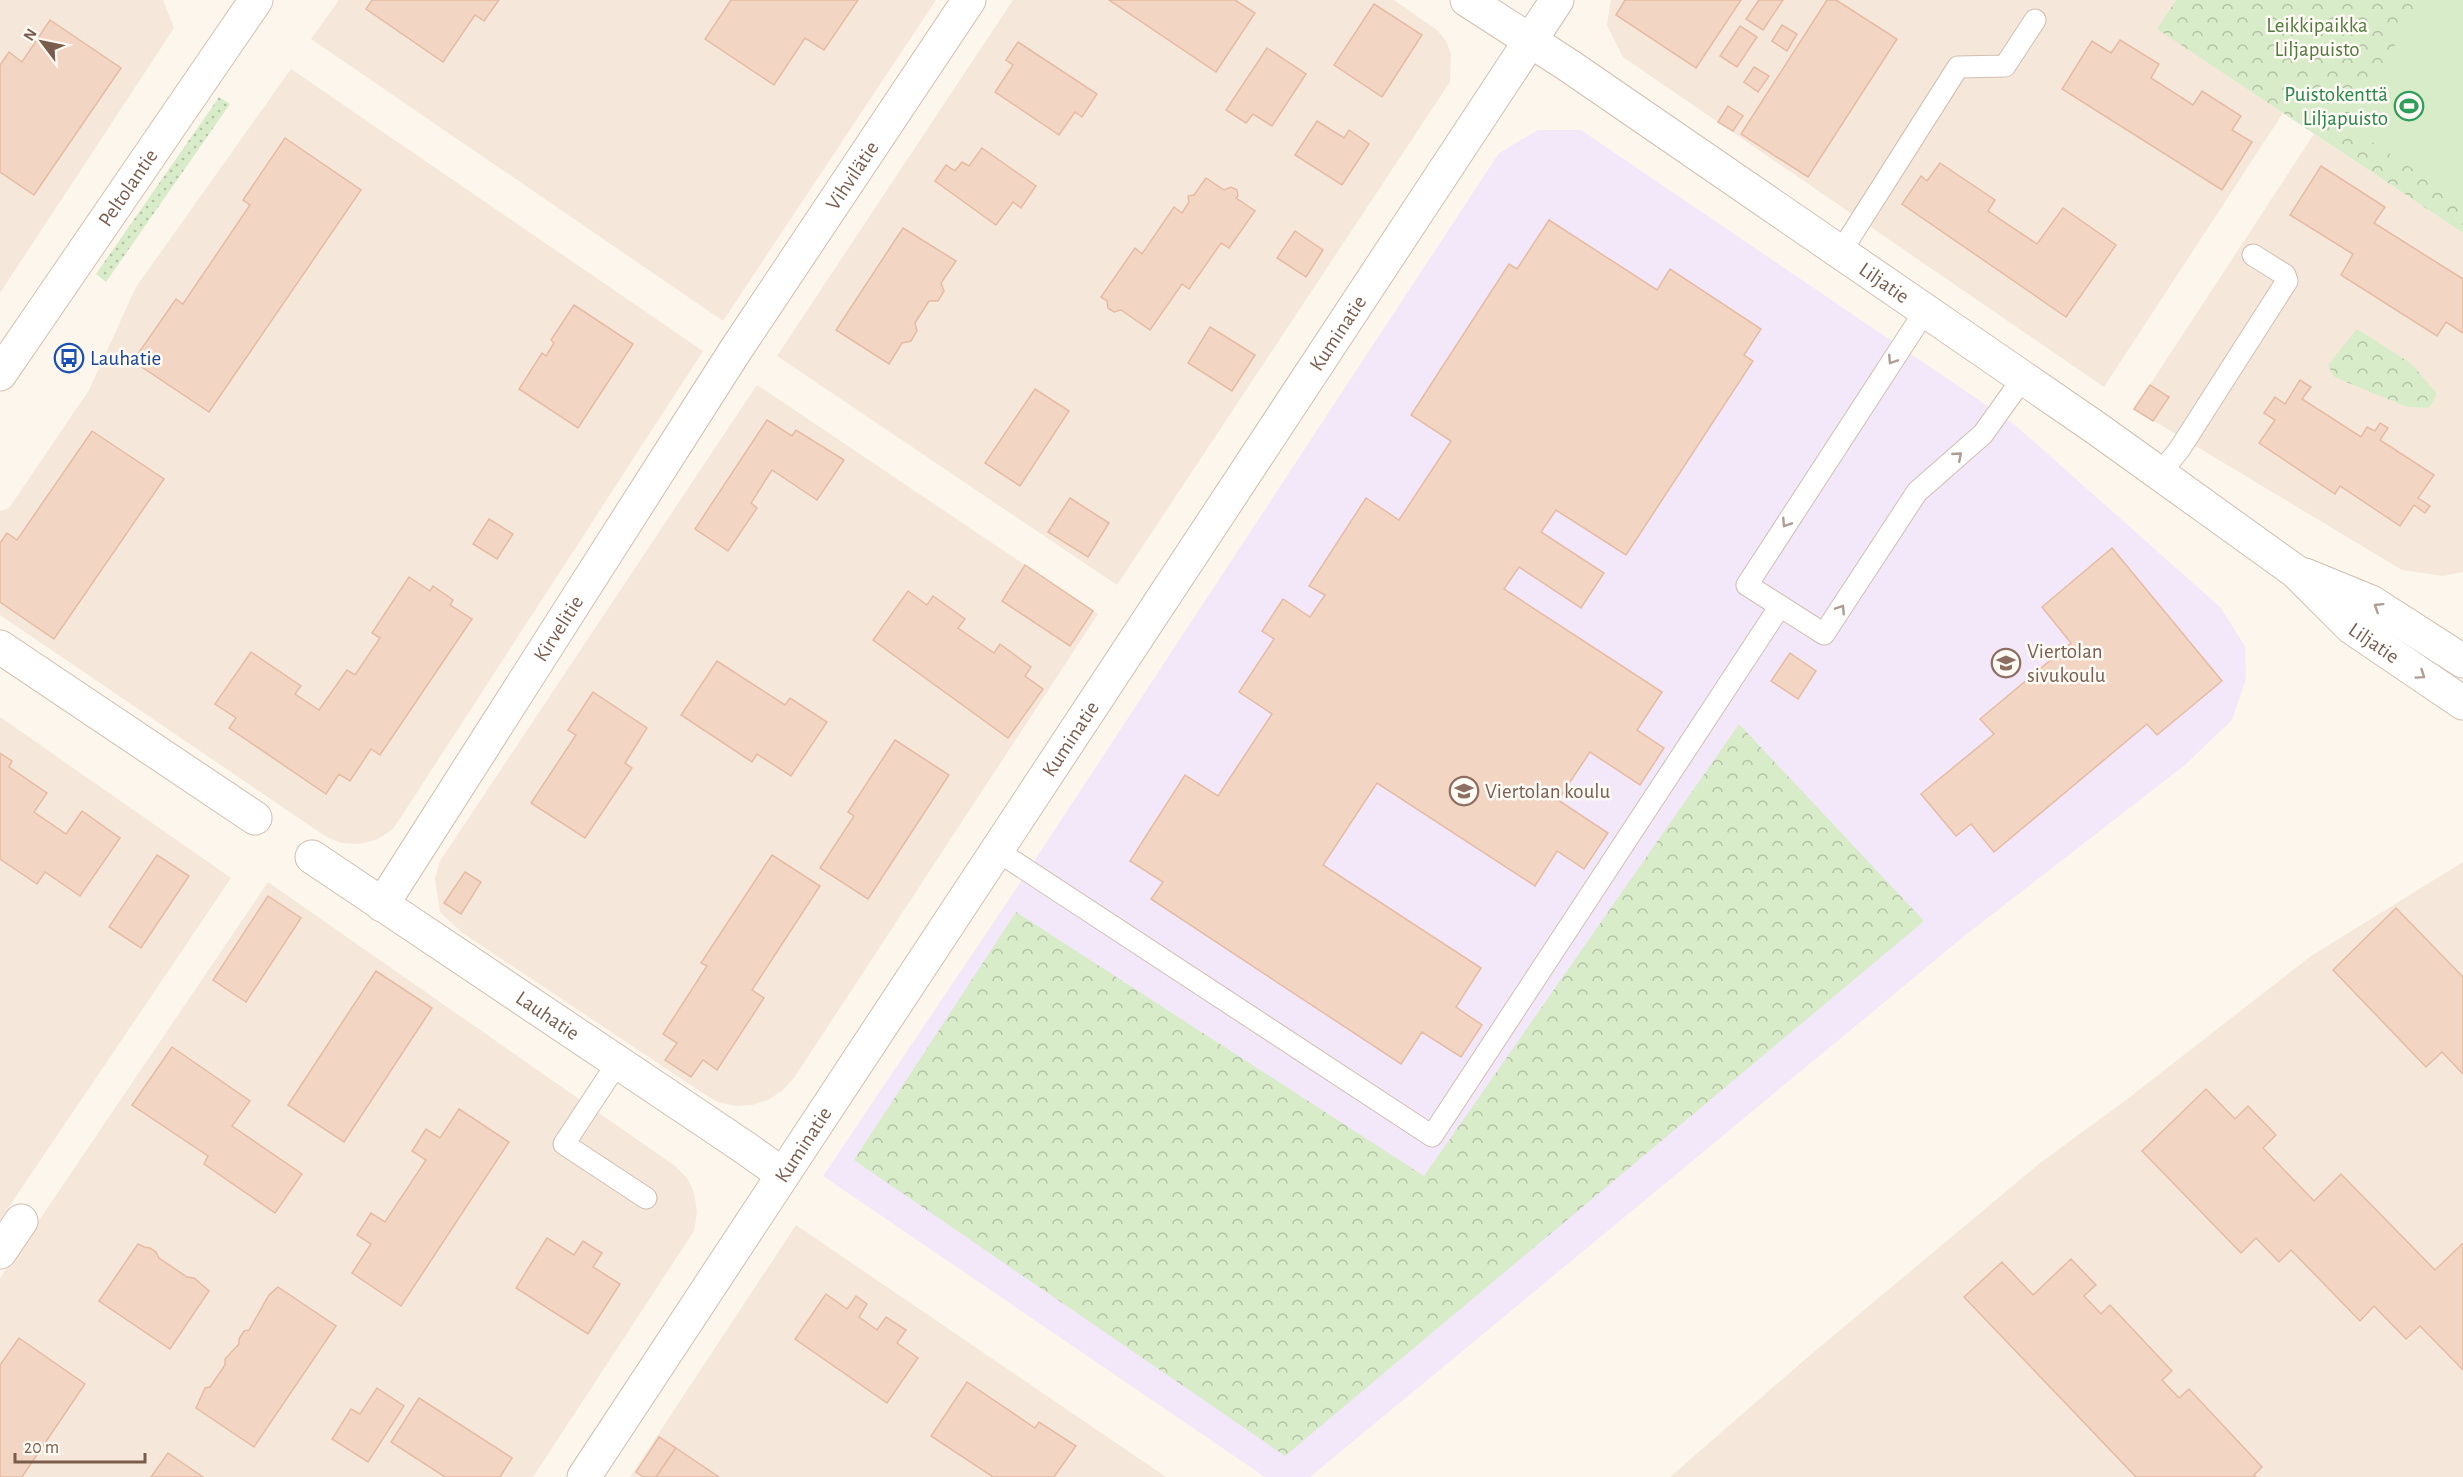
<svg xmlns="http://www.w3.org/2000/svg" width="2463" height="1477" font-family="'Alegreya Sans',sans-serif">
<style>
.residential{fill:#f5e8da}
.education{fill:#f3e8fa}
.grass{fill:url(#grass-dots)}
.park{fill:url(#park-crowns)}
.pitch{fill:#d8ecc9}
.building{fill:#f3d5c3;stroke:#e6bba3;stroke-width:1.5}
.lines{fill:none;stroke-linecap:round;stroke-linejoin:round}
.lane-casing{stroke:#d1beb0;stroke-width:23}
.street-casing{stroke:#d1beb0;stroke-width:35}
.secondary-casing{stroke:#d6c0b0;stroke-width:35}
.lane{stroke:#fff;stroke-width:21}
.street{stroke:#fff;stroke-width:33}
.secondary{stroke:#fff;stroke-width:33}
.oneway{stroke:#af9d94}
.labels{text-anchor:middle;stroke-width:5;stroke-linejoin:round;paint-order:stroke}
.park-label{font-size:21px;fill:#537a41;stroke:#fffaf3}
.leisure-label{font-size:21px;fill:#27864d;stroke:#fffaf3;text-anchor:end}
.street-label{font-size:21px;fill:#7a5c4d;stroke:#fffaf3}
.transit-label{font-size:21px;fill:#164399;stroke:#fffaf3;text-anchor:start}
.education-label{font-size:21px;fill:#785e54;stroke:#fffaf3;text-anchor:start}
</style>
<defs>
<pattern id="grass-dots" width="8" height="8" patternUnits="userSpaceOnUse" patternTransform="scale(1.5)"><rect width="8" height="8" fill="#d8ecc9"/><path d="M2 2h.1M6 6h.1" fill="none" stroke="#b4c2a5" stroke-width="1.8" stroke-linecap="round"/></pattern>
<pattern id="park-crowns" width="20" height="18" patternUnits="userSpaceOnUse" patternTransform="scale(1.5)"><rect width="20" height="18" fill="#d8ecc9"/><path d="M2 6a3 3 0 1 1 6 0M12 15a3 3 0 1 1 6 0" fill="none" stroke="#b4c2a5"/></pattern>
</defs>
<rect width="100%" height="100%" fill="#fdf6ec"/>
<g class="residential">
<path d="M 0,0 L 163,0 L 174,28 L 0,293 Z"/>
<path d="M 339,0 L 936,0 L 723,321 L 311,39 Z"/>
<path d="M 1013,0 L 1394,0 L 1437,30 L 1446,41 L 1451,54 L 1450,82 L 1117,585 L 777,356 Z"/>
<path d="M 1611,0 L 2176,0 L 2158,29 L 2283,113 L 2104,387 L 1623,57 L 1607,25 Z"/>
<path d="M 291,69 L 703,351 L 403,814 L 392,830 L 376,840 L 358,844 L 341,843 L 325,836 L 0,615 L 0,511 L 9,508 L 89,390 L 136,287 Z"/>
<path d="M 2314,134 L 2463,233 L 2463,572 L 2443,576 L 2402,570 L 2134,409 Z"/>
<path d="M 757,385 L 1098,614 L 794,1078 L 782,1091 L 768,1100 L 752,1105 L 735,1106 L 718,1102 L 704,1094 L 461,932 L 440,912 L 435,879 L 440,861 Z"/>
<path d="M 0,717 L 231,878 L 0,1220 Z"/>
<path d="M 2463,862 L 2463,1477 L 1670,1477 L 1802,1362 L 2040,1163 L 2126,1100 L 2311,956 Z"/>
<path d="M 268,882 L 675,1166 L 687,1178 L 694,1193 L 697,1212 L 694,1231 L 533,1477 L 0,1477 L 0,1278 Z"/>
<path d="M 796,1225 L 1166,1477 L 630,1477 Z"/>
</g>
<path class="education" d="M 1538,130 L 1581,130 L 2014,424 L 2220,607 L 2245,646 L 2246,679 L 2232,720 L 2185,765 L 1968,933 L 1310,1477 L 1265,1477 L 823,1176 L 1006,904 L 1499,153 Z"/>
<path class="grass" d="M 219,97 L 230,104 L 106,282 L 96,274 Z"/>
<g class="park">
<path d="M 2176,0 L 2463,0 L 2463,233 L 2157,29 Z"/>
<path d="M 2357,329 L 2412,364 L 2437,394 L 2429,408 L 2407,407 L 2334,377 L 2328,365 Z"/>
<path d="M 1739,724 L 1924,921 L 1285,1456 L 854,1160 L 1016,912 L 1424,1176 Z"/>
</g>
<path class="pitch" d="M 2425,0 L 2463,0 L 2463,202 L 2343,123 Z"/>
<g class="building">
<path d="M 372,0 L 499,0 L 484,21 L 475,15 L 443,62 L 366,9 Z"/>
<path d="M 731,0 L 858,0 L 824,50 L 805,38 L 774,85 L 705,39 Z"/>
<path d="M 1109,0 L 1235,0 L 1255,13 L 1216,72 Z"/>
<path d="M 1625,0 L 1741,0 L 1696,68 L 1616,15 Z"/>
<path d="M 1759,0 L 1783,0 L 1763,30 L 1746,19 Z"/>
<path d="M 1827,0 L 1836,0 L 1897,39 L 1808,177 L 1741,134 Z"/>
<path d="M 1374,4 L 1422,35 L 1382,97 L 1334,65 Z"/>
<path d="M 50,20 L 121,68 L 34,195 L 0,172 L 0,65 L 9,52 L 22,62 Z"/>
<path d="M 1782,25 L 1797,34 L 1787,51 L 1772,41 Z"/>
<path d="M 1740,26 L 1757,37 L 1737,67 L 1720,56 Z"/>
<path d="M 2120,40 L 2159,64 L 2151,78 L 2193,105 L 2202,91 L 2241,116 L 2232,130 L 2252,142 L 2222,190 L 2062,89 L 2092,41 L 2111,53 Z"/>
<path d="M 1018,42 L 1097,94 L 1082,117 L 1075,112 L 1059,135 L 995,92 L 1013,65 L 1006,60 Z"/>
<path d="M 1267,48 L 1306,74 L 1272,126 L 1253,114 L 1246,123 L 1226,110 Z"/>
<path d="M 1754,67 L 1769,76 L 1758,92 L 1744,82 Z"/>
<path d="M 1728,106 L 1743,116 L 1733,131 L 1718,122 Z"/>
<path d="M 1317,121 L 1344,138 L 1349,130 L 1369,144 L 1342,185 L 1295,155 Z"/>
<path d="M 285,138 L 361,190 L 209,412 L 133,361 L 176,299 L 183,304 L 250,205 L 243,200 Z"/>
<path d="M 982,148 L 1036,186 L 1021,208 L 1013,202 L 996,225 L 935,181 L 946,165 L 955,171 L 962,162 L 969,166 Z"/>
<path d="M 1940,163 L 1995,200 L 1988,211 L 2037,244 L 2063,208 L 2116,245 L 2066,317 L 1902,204 L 1921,176 L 1927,181 Z"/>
<path d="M 2321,166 L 2385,207 L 2374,223 L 2463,279 L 2463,333 L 2446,322 L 2437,336 L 2341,275 L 2353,254 L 2290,215 Z"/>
<path d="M 1206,178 L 1224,190 L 1231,187 L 1237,190 L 1238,196 L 1236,198 L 1255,211 L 1229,248 L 1221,243 L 1189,289 L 1182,284 L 1150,330 L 1121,310 L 1114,312 L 1108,308 L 1107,301 L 1101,297 L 1135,248 L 1142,254 L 1174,207 L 1182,213 L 1189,202 L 1188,196 L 1194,195 Z"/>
<path d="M 1549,220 L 1657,290 L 1670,269 L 1761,329 L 1744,355 L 1753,361 L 1626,555 L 1556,510 L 1541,532 L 1604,573 L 1581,608 L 1519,567 L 1504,589 L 1662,692 L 1637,730 L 1664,748 L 1640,785 L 1590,752 L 1558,800 L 1608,833 L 1584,869 L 1557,851 L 1535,886 L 1377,783 L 1323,865 L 1481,968 L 1456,1007 L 1482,1025 L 1461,1057 L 1422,1032 L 1401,1064 L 1151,899 L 1163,882 L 1130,861 L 1185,775 L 1218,796 L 1272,714 L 1239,692 L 1274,639 L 1262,631 L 1283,599 L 1310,617 L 1325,595 L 1309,586 L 1366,498 L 1399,520 L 1451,441 L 1411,415 L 1509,264 L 1517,269 Z"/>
<path d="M 903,228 L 956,261 L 941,283 L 944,291 L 938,301 L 929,301 L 915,323 L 917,331 L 911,341 L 902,343 L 889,364 L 836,330 Z"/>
<path d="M 1295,231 L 1323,250 L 1306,277 L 1277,258 Z"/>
<path d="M 574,305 L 633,344 L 578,428 L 519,389 L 542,353 L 546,356 L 554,343 L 551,340 Z"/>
<path d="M 1210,327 L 1255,355 L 1232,391 L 1188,363 Z"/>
<path d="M 2300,380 L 2311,387 L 2302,399 L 2361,437 L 2367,427 L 2375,431 L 2380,423 L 2388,428 L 2380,440 L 2434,475 L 2418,498 L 2430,506 L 2425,513 L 2414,505 L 2400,526 L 2340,486 L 2335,494 L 2259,443 L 2275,420 L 2264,413 L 2275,397 L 2285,404 Z"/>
<path d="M 2150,385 L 2169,397 L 2153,421 L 2134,409 Z"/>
<path d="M 1035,389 L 1069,411 L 1020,486 L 985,463 Z"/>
<path d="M 767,420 L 792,436 L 796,430 L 844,460 L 817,500 L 772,470 L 751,503 L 757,508 L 728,551 L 695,529 Z"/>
<path d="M 92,431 L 164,479 L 54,639 L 0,602 L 0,543 L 7,533 L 17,540 Z"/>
<path d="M 1070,498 L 1109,523 L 1088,557 L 1048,532 Z"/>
<path d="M 489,519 L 513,534 L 497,559 L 473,544 Z"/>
<path d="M 2112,548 L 2222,681 L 2157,735 L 2147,724 L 1994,852 L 1971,824 L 1956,836 L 1921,794 L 1994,734 L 1980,719 L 2071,643 L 2042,607 Z"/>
<path d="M 1025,565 L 1093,611 L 1070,646 L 1002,601 Z"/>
<path d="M 409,577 L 430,591 L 433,586 L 453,600 L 450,605 L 472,619 L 380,755 L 371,749 L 350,781 L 339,774 L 326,794 L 229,728 L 236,718 L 215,704 L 251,652 L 301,686 L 295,694 L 319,710 L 347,670 L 355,675 L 380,638 L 372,633 Z"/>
<path d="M 908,591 L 927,605 L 933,596 L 965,619 L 958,628 L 994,653 L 1000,644 L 1031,667 L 1025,676 L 1043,689 L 1008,738 L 873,640 Z"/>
<path d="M 1790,653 L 1816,671 L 1798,699 L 1771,681 Z"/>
<path d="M 717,661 L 785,705 L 790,698 L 827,722 L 791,776 L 757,754 L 752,762 L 681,715 Z"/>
<path d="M 593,692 L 647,728 L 625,763 L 632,768 L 585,838 L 531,803 L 576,735 L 568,730 Z"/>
<path d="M 895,740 L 949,775 L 868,899 L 820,868 L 854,816 L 848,812 Z"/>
<path d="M 0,753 L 12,761 L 9,767 L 47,793 L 34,812 L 66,834 L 82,811 L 120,838 L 80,896 L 45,872 L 37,884 L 0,859 Z"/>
<path d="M 157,855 L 189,876 L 141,948 L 109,927 Z"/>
<path d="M 772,855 L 820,886 L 752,990 L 764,998 L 717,1070 L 703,1060 L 691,1077 L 665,1060 L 677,1043 L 663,1034 L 707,966 L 701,963 Z"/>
<path d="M 465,872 L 481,882 L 461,914 L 444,903 Z"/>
<path d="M 268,896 L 301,918 L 246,1002 L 213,980 Z"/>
<path d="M 2396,908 L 2463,977 L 2463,1074 L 2442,1052 L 2426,1067 L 2333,970 Z"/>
<path d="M 376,971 L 432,1008 L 344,1142 L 288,1105 Z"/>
<path d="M 172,1047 L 250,1101 L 232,1126 L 302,1174 L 275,1213 L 204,1164 L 208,1156 L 132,1105 Z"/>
<path d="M 2206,1089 L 2235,1119 L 2248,1106 L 2276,1135 L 2263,1148 L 2314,1201 L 2341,1174 L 2435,1270 L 2462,1244 L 2463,1245 L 2463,1370 L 2420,1326 L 2406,1339 L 2374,1306 L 2360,1321 L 2291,1250 L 2279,1262 L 2256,1238 L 2241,1253 L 2142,1151 Z"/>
<path d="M 459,1109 L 509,1142 L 401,1306 L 352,1273 L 371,1244 L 357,1235 L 371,1213 L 385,1222 L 426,1160 L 412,1151 L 426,1129 L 440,1138 Z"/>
<path d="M 547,1238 L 574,1255 L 583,1241 L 602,1253 L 593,1267 L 620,1284 L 588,1334 L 516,1288 Z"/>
<path d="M 138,1244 L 144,1247 L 150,1248 L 156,1252 L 159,1258 L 187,1277 L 194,1278 L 209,1291 L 170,1349 L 99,1301 Z"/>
<path d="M 2071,1259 L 2096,1285 L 2084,1296 L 2101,1314 L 2110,1305 L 2172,1371 L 2162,1380 L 2179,1398 L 2189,1389 L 2262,1467 L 2254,1475 L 2256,1477 L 2136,1477 L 1964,1297 L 2002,1262 L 2033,1295 Z"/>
<path d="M 278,1287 L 336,1326 L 254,1447 L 196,1408 L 205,1388 L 210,1387 L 225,1365 L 225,1359 L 239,1344 L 239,1339 L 244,1331 L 249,1330 L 269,1295 Z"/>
<path d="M 826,1294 L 847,1309 L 856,1296 L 867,1304 L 859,1317 L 877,1330 L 886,1317 L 906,1330 L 897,1343 L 918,1358 L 887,1403 L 795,1339 Z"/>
<path d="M 19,1338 L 85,1384 L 22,1477 L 0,1477 L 0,1365 Z"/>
<path d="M 967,1382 L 1035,1428 L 1039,1422 L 1076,1446 L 1054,1477 L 993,1477 L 931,1436 Z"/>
<path d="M 377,1388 L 404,1406 L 368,1462 L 332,1439 L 351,1409 L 360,1414 Z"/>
<path d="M 419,1398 L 512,1458 L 500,1477 L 445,1477 L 391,1442 Z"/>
<path d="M 659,1437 L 676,1448 L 656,1477 L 643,1477 L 636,1472 Z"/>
<path d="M 676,1448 L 719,1477 L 656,1477 Z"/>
<path d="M 168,1453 L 203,1477 L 151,1477 Z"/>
</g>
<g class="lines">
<g class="lane-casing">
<g id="lane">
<path d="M 1840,253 L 1958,67 L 2005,66 L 2035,20"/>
<path d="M 1925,311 L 1747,585 L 1824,634 L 1917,492 L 1983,434 L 2023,378"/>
<path d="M 2160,473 L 2179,450 L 2287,281 L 2285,275 L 2253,255"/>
<path d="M 996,850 L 1432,1136 L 1780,606"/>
<path d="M 618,1062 L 564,1144 L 646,1198"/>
</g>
</g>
<g class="street-casing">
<g id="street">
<path id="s1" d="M 1467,0 L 1568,65 L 2096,428 L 2295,571 L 2351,627 L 2463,703"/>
<path d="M 2305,575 L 2371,602 L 2463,661"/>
<path d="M 0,647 L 255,818"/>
<path id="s2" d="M 312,857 L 744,1147 L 782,1174"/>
<path id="s3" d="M 382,905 L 735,351 L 969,0"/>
<path d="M 0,1252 L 21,1221"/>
<path id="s4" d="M 584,1477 L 1557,0"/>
</g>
</g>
<g class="secondary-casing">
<g id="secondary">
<path id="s5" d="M 0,374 L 256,0"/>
</g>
</g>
<use href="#lane" class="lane"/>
<use href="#street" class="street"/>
<use href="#secondary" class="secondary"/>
</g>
<defs><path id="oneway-chevron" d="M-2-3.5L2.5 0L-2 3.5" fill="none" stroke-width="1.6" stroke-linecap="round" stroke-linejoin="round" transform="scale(1.5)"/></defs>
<g class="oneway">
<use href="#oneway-chevron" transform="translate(1892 360) rotate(123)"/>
<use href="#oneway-chevron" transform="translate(1958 456) rotate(-41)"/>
<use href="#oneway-chevron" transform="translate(1786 523) rotate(123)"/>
<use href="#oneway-chevron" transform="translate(2378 607) rotate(-148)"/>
<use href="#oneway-chevron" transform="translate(1841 609) rotate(-57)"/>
<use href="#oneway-chevron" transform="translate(2421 675) rotate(34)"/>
</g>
<defs>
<g id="stadium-ring" transform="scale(1.5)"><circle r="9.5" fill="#fffaf3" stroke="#2e9e5b" stroke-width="1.5"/><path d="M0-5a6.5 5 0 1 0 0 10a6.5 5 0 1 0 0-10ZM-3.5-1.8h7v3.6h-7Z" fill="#2e9e5b"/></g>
<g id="bus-ring" transform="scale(1.5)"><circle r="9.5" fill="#fffaf3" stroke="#1a4fb4" stroke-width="1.5"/><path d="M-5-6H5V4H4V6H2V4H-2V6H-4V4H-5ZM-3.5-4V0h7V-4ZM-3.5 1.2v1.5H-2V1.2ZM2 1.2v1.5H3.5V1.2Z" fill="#1a4fb4"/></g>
<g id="school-ring" transform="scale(1.5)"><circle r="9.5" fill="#fffaf3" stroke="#8d6e63" stroke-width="1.5"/><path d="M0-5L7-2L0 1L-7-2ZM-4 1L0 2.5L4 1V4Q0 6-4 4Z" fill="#8d6e63"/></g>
</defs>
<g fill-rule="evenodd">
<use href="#stadium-ring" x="2409" y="106"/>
<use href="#bus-ring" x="69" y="358"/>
<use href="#school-ring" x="2006" y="663"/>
<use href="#school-ring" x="1464" y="791"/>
</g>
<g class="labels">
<g class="park-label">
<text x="2317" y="32">Leikkipaikka<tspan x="2317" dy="24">Liljapuisto</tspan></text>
</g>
<g class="leisure-label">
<text x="2388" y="101">Puistokenttä<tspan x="2388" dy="24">Liljapuisto</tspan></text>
</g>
<g class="street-label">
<text dy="7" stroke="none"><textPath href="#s3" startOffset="868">Vihvilätie</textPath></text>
<text dy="7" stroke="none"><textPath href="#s5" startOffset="226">Peltolantie</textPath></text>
<text dy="7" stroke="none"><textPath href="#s1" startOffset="504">Liljatie</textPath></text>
<text dy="7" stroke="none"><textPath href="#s4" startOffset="1370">Kuminatie</textPath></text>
<text dy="7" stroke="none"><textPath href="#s3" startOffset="328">Kirvelitie</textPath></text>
<text dy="7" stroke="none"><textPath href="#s1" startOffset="1113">Liljatie</textPath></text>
<text dy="7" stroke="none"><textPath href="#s4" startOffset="884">Kuminatie</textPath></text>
<text dy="7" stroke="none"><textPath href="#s2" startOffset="284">Lauhatie</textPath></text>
<text dy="7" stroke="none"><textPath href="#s4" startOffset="398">Kuminatie</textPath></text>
</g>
<g class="transit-label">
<text x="90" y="365">Lauhatie</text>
</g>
<g class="education-label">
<text x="2027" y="658">Viertolan<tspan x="2027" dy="24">sivukoulu</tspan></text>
<text x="1485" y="798">Viertolan koulu</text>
</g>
</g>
<g transform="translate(42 42) rotate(302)" stroke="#fffaf3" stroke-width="4.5" paint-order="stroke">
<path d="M0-4.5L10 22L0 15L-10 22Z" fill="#7a5c4d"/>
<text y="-9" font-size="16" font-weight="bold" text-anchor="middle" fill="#7a5c4d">N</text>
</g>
<path d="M15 1453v9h130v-9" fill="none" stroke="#7a5c4d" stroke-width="3"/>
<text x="24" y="1453" font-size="18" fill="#7a5c4d" stroke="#fffaf3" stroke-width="4.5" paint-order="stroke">20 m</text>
</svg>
